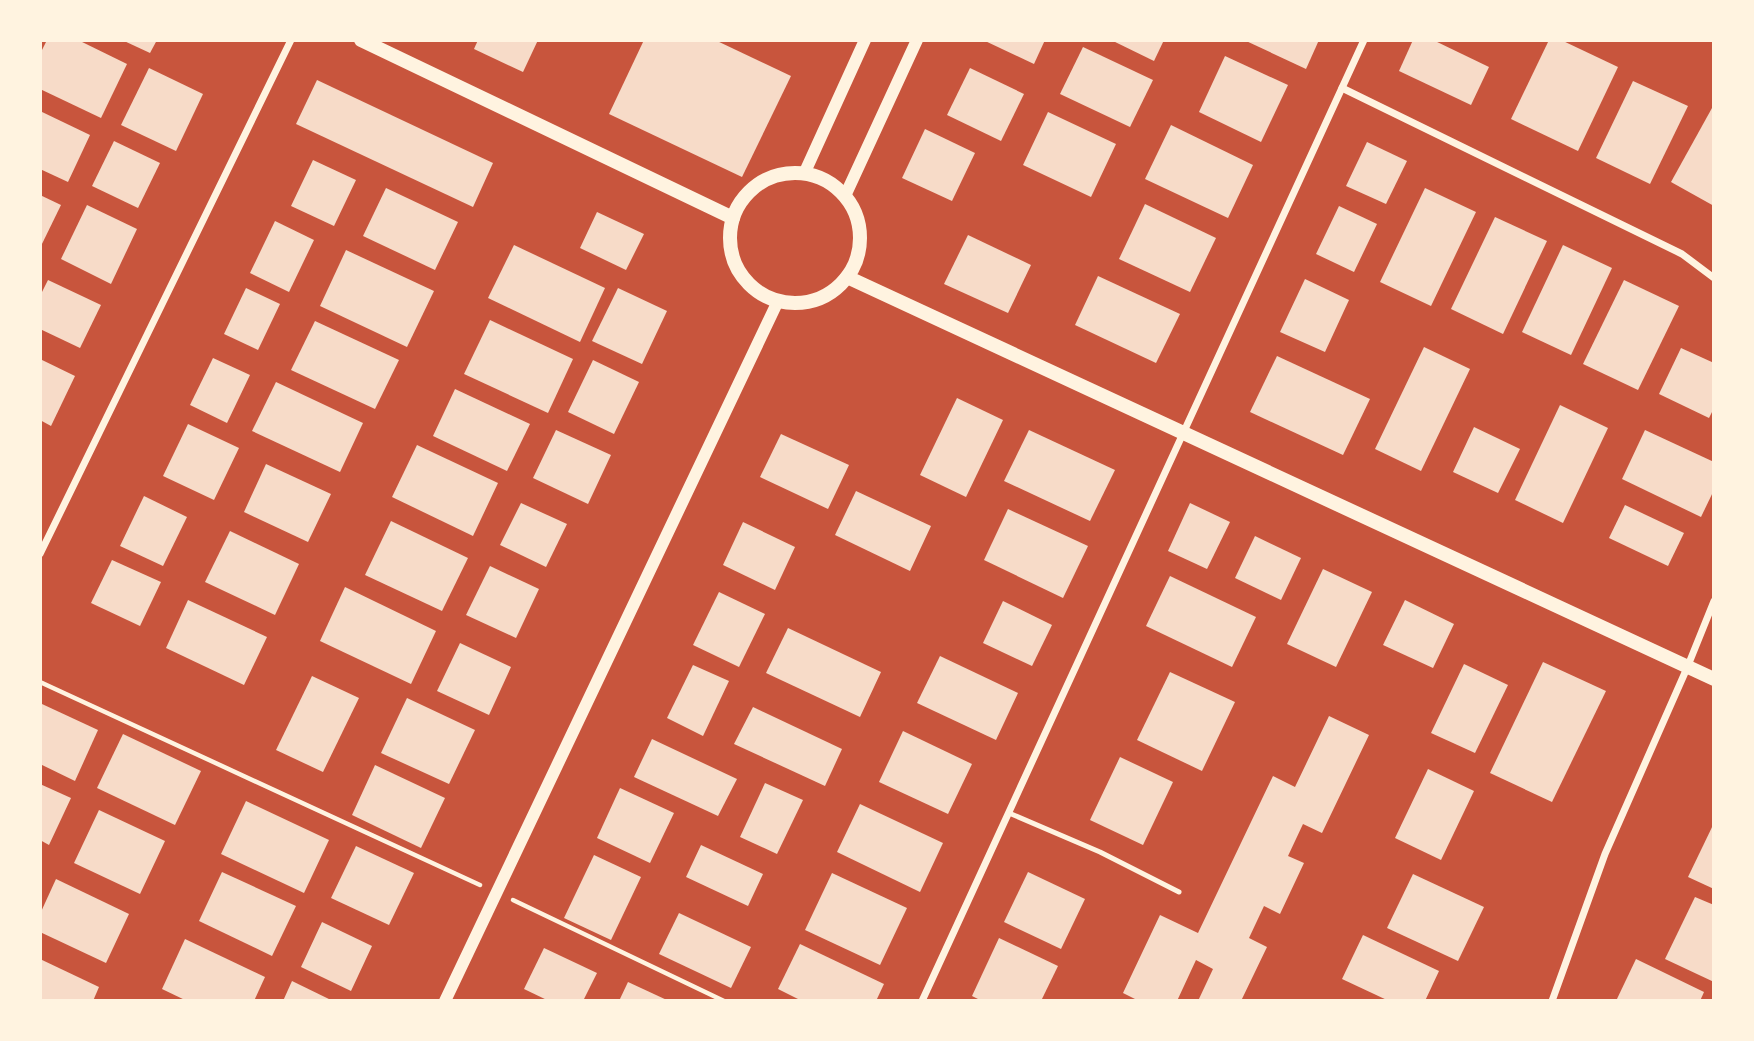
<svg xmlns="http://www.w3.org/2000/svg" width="1754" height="1041" font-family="Figtree,sans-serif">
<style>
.building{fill:#f7dbc8}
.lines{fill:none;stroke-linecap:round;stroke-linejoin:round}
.path{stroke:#fff3e0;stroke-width:4.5}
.service{stroke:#fff3e0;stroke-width:5}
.minor{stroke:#fff3e0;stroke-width:7}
.tertiary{stroke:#fff3e0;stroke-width:12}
.secondary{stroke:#fff3e0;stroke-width:14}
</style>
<rect width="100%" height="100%" fill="#c8553d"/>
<g class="building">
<path d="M 47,40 L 78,40 L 127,64 L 101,118 L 40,89 L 40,54 Z"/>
<path d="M 122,40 L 157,40 L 150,53 Z"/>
<path d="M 478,40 L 538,40 L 523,72 L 474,49 Z"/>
<path d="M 644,40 L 715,40 L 791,76 L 742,177 L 609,114 Z"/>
<path d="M 983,40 L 1045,40 L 1034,64 Z"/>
<path d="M 1111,40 L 1164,40 L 1154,61 Z"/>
<path d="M 1244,40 L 1319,40 L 1306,69 Z"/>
<path d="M 1413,40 L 1433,40 L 1489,67 L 1471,105 L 1399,71 Z"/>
<path d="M 1549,40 L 1561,40 L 1618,67 L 1578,151 L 1511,119 Z"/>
<path d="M 1083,47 L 1153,80 L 1130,127 L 1060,94 Z"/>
<path d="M 1225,56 L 1288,85 L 1261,142 L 1199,112 Z"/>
<path d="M 149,68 L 203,94 L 176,151 L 121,125 Z"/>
<path d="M 970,68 L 1024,94 L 1001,141 L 947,115 Z"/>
<path d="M 317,80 L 493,163 L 473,207 L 296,124 Z"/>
<path d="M 1633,81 L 1688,106 L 1650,184 L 1596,158 Z"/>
<path d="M 1712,108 L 1714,109 L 1714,206 L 1671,182 Z"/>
<path d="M 40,111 L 90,135 L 68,182 L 40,169 Z"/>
<path d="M 1048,112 L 1116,144 L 1091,197 L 1023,165 Z"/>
<path d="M 1171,125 L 1253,165 L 1228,218 L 1145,179 Z"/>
<path d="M 925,129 L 975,153 L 952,201 L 902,178 Z"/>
<path d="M 114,141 L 160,163 L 138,208 L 92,186 Z"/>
<path d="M 1367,142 L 1407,161 L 1386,204 L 1346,186 Z"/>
<path d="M 313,160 L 356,180 L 334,226 L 291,206 Z"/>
<path d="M 386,188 L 458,222 L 435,270 L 363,236 Z"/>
<path d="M 1425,188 L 1476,212 L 1431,306 L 1380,282 Z"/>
<path d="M 40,195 L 61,205 L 40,248 Z"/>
<path d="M 1145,204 L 1216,238 L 1190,292 L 1119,259 Z"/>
<path d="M 87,205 L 137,229 L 111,284 L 61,259 Z"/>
<path d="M 1339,206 L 1377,224 L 1354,272 L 1316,254 Z"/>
<path d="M 597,212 L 644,234 L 626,270 L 580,248 Z"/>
<path d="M 1495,217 L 1547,241 L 1503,334 L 1451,309 Z"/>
<path d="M 275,221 L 314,240 L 289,292 L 250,273 Z"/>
<path d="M 968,235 L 1031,265 L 1008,313 L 944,284 Z"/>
<path d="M 514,245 L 605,288 L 580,342 L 488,298 Z"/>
<path d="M 1563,245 L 1612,268 L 1571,355 L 1522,332 Z"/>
<path d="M 346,250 L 434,291 L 407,347 L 320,306 Z"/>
<path d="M 1098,276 L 1180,314 L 1156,363 L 1075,325 Z"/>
<path d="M 1305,279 L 1349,300 L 1325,352 L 1280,332 Z"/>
<path d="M 48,280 L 101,305 L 80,348 L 40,329 L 40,296 Z"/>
<path d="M 1624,280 L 1679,306 L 1638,390 L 1583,364 Z"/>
<path d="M 246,288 L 280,304 L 258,350 L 224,334 Z"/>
<path d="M 618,288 L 667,311 L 642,364 L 592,341 Z"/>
<path d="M 490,320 L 573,359 L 548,413 L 464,374 Z"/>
<path d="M 315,321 L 399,360 L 375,409 L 291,370 Z"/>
<path d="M 1424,347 L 1470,369 L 1421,471 L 1375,449 Z"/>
<path d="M 1681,348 L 1714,363 L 1714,408 L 1709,418 L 1659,394 Z"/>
<path d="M 1277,356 L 1370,399 L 1343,455 L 1250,412 Z"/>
<path d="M 213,358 L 250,375 L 227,423 L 190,405 Z"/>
<path d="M 40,359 L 75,376 L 51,426 L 40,420 Z"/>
<path d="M 593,360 L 639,382 L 614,434 L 568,412 Z"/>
<path d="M 276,382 L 363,423 L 340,472 L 252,431 Z"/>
<path d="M 455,389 L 530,424 L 507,471 L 433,436 Z"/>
<path d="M 957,398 L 1003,420 L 966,497 L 920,475 Z"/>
<path d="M 1560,405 L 1608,428 L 1563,523 L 1515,500 Z"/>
<path d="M 188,424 L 239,448 L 214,500 L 163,476 Z"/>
<path d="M 1474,427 L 1520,449 L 1498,493 L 1453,472 Z"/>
<path d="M 556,430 L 611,455 L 588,504 L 533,478 Z"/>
<path d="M 1029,430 L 1115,470 L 1090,521 L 1004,481 Z"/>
<path d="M 1645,430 L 1714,462 L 1714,490 L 1701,517 L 1622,479 Z"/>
<path d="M 781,434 L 849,465 L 828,509 L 760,477 Z"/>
<path d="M 417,445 L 498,483 L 473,536 L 392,497 Z"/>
<path d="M 266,464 L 331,494 L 308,542 L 244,512 Z"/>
<path d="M 856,491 L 931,526 L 910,571 L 835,535 Z"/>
<path d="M 144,496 L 187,517 L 163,566 L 120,546 Z"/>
<path d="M 521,503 L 567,524 L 546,567 L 500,545 Z"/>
<path d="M 1190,503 L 1230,522 L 1207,569 L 1168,551 Z"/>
<path d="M 1625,505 L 1684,533 L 1668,566 L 1609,538 Z"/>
<path d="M 1008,509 L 1088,546 L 1063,598 L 984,560 Z"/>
<path d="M 391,521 L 468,558 L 442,611 L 365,575 Z"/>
<path d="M 743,522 L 795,547 L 775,590 L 723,565 Z"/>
<path d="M 230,531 L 299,564 L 275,615 L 205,582 Z"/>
<path d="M 1255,536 L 1301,558 L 1281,600 L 1235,578 Z"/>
<path d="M 112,560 L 161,582 L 140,626 L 91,603 Z"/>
<path d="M 490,566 L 539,589 L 516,638 L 466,615 Z"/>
<path d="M 1323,569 L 1372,592 L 1336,667 L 1287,644 Z"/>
<path d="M 1170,576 L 1256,617 L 1232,667 L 1146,626 Z"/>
<path d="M 345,587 L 436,631 L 411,684 L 320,641 Z"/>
<path d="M 719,592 L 765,614 L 739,667 L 693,645 Z"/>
<path d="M 188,600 L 267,637 L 244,685 L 166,648 Z"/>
<path d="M 1405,600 L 1454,624 L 1433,668 L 1383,645 Z"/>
<path d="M 1003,601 L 1052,625 L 1032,666 L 983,643 Z"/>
<path d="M 788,628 L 881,672 L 860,717 L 766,673 Z"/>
<path d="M 460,643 L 511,667 L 489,715 L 437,691 Z"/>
<path d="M 940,656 L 1018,693 L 996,740 L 917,703 Z"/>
<path d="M 1543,662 L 1606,691 L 1552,802 L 1490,773 Z"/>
<path d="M 1464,664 L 1508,685 L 1475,753 L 1431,733 Z"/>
<path d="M 693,665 L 729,681 L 703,736 L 667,718 Z"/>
<path d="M 1170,672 L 1235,702 L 1202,771 L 1137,740 Z"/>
<path d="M 312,676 L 359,698 L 323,772 L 276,750 Z"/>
<path d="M 407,698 L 475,730 L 449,784 L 381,753 Z"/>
<path d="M 42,704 L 98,730 L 75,781 L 40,764 Z"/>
<path d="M 753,707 L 842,749 L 825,786 L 734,744 Z"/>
<path d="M 1329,716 L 1369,735 L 1322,833 L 1303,824 L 1288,856 L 1304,863 L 1280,914 L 1264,906 L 1249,938 L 1267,947 L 1241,1001 L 1198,1001 L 1213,969 L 1196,960 L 1177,1001 L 1139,1001 L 1123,993 L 1160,915 L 1198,933 L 1273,776 L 1295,787 Z"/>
<path d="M 903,731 L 972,764 L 948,814 L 879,782 Z"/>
<path d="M 123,734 L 201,771 L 175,825 L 97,788 Z"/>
<path d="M 652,739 L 737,779 L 718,816 L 634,777 Z"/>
<path d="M 1120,757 L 1173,782 L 1143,845 L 1090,820 Z"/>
<path d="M 375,765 L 445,798 L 421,848 L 352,815 Z"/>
<path d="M 1428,769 L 1474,791 L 1441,860 L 1395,838 Z"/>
<path d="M 765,783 L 803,800 L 777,854 L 740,837 Z"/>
<path d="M 40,784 L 71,798 L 49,845 L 40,840 Z"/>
<path d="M 620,788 L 674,813 L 650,863 L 597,838 Z"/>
<path d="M 246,801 L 329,840 L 304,893 L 221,854 Z"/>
<path d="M 860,804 L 943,843 L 920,892 L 837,852 Z"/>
<path d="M 99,810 L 165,841 L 140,894 L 74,863 Z"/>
<path d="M 1714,823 L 1714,889 L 1688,877 Z"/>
<path d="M 701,845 L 763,874 L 748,906 L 686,877 Z"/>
<path d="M 356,846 L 414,873 L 389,925 L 331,898 Z"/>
<path d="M 594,855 L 641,877 L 611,940 L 564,918 Z"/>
<path d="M 222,872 L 296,906 L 272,956 L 199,921 Z"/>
<path d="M 1028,872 L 1085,899 L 1061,949 L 1004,922 Z"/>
<path d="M 832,873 L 907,908 L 880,965 L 805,930 Z"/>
<path d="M 1413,874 L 1484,907 L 1458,961 L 1387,928 Z"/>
<path d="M 56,879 L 129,914 L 106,963 L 40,932 L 40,914 Z"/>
<path d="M 1695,897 L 1714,905 L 1714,982 L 1665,959 Z"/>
<path d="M 679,913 L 751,947 L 731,988 L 659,954 Z"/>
<path d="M 322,922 L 372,946 L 351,991 L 301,967 Z"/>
<path d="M 1363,935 L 1439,971 L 1425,1001 L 1389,1001 L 1342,979 Z"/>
<path d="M 999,938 L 1058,966 L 1041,1001 L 982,1001 L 972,996 Z"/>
<path d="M 185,939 L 265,977 L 254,1001 L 187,1001 L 162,989 Z"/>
<path d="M 800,944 L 884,984 L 876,1001 L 802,1001 L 778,989 Z"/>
<path d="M 544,948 L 597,973 L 583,1001 L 549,1001 L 524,989 Z"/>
<path d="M 40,959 L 99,987 L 93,1001 L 40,1001 Z"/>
<path d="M 1636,959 L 1704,992 L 1700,1001 L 1616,1001 Z"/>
<path d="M 292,981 L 333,1001 L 283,1001 Z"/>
<path d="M 628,982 L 669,1001 L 619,1001 Z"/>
</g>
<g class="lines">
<g class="path">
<path d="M 40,682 L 480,885"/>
<path d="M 513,900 L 724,1001"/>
</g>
<path class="service" d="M 1009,813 L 1100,852 L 1179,892"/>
<g class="minor">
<path d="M 1342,88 L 1682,254 L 1714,278"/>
<path d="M 40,554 L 291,40"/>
<path d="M 922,1001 L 1364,40"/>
<path d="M 1552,1001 L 1605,854 L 1687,668 L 1714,601"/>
</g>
<g class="tertiary">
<path d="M 804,174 L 865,40"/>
<path d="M 845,196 L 917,40"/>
<path d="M 445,1001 L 778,301"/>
</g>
<g class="secondary">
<path d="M 361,40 L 733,218"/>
<circle cx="795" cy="238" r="65"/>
<path d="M 847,277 L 1714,679"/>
</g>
</g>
<rect width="1754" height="1041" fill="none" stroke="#fff3e0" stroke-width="84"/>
</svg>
